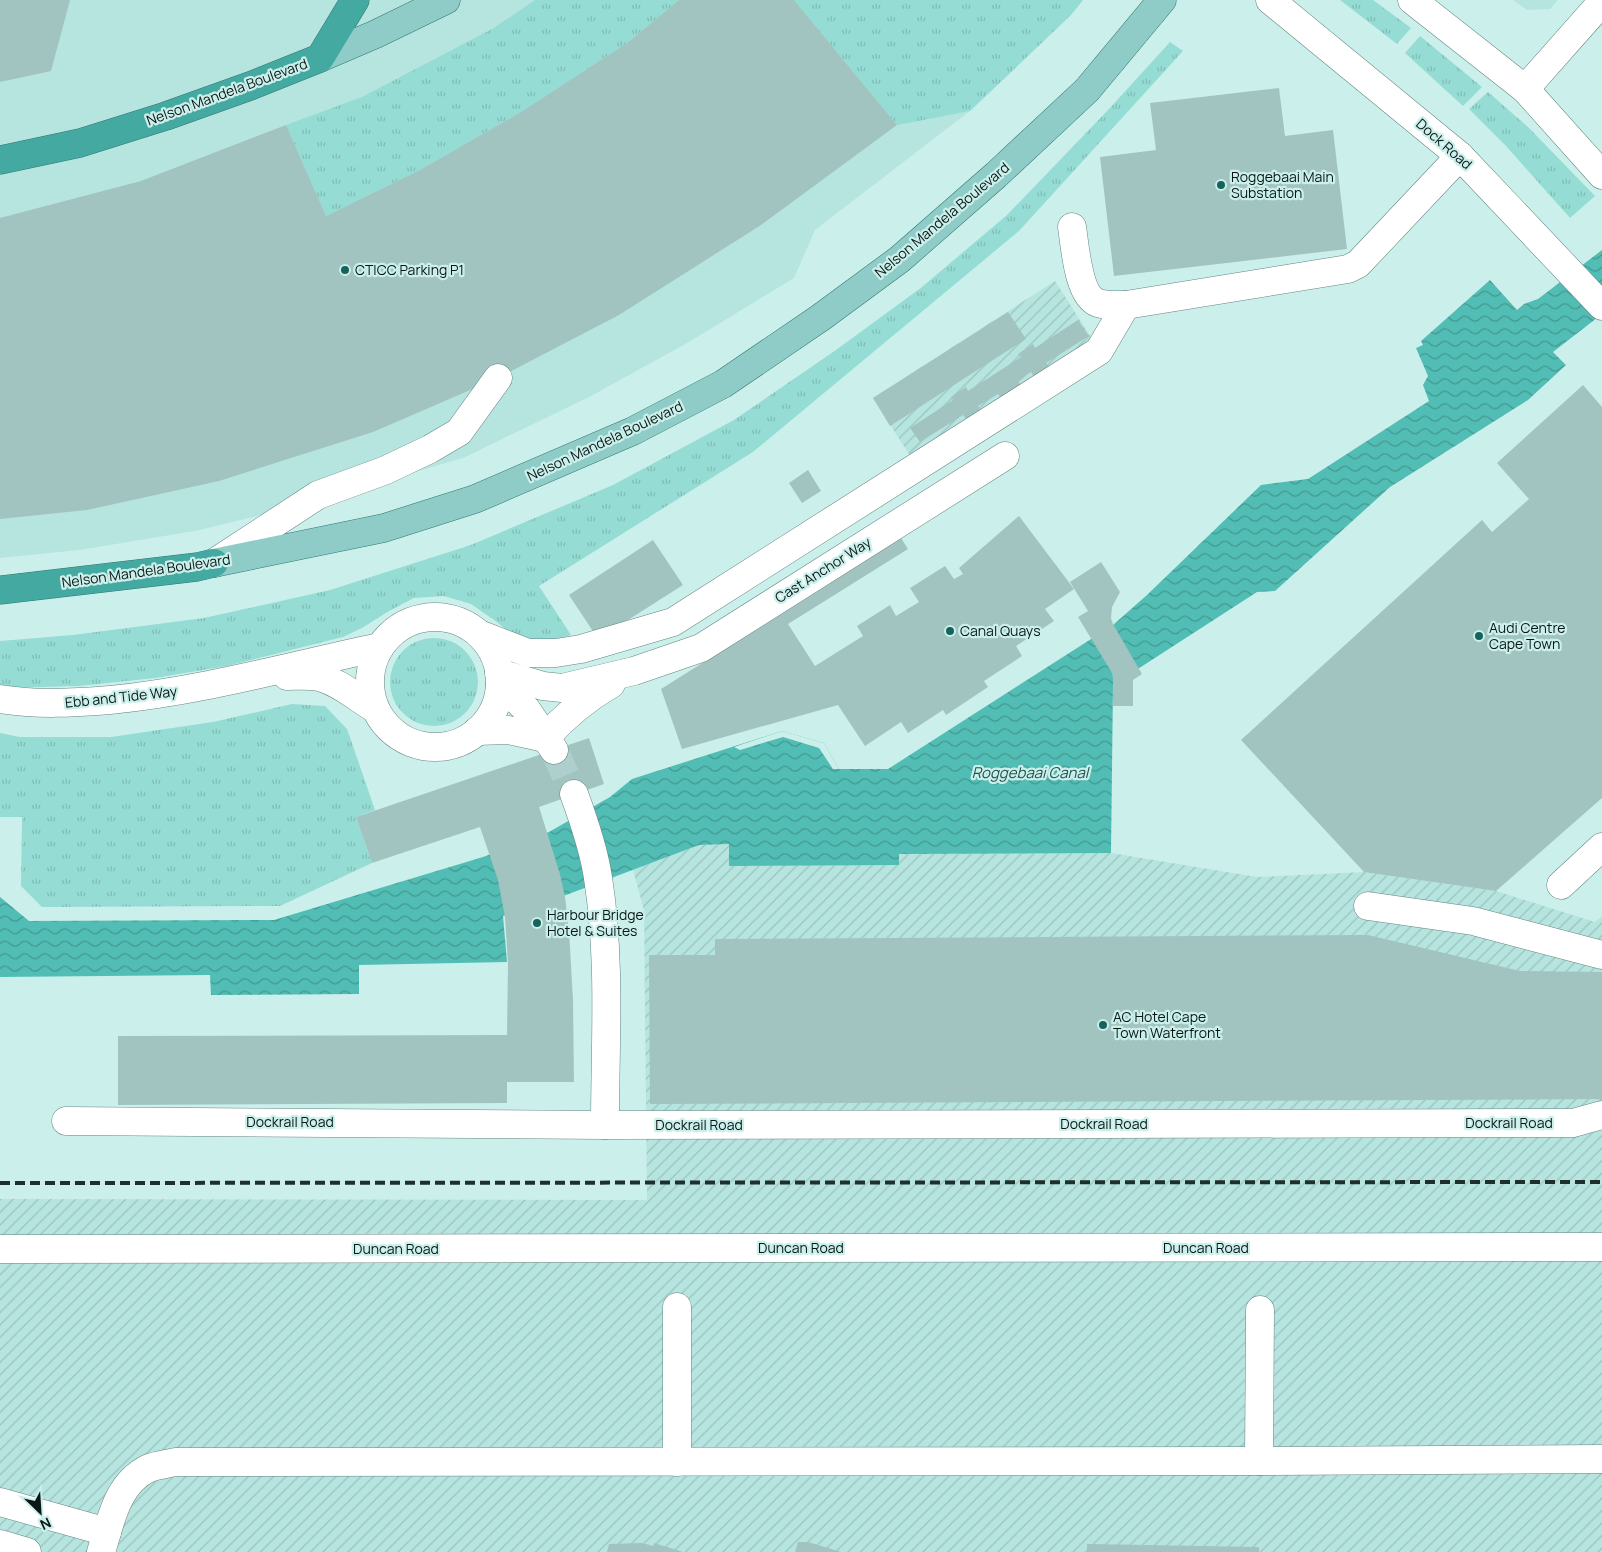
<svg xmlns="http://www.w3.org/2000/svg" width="1602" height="1552" font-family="Manrope,sans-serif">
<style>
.built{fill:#b6e4df}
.industrial{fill:url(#industrial-furrows)}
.grass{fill:url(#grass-tufts)}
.water{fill:url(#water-waves)}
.pier{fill:#cbf0eb}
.building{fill:#a1c4c0}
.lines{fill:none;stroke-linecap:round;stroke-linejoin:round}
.minor-tunnel{stroke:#aecfcb;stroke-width:28;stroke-dasharray:28 14;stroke-linecap:butt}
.minor-casing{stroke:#648581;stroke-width:29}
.major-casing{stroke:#307770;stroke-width:29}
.highway-casing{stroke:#307770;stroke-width:29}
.minor{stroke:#fff;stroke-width:28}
.major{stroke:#8fccc7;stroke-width:28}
.highway{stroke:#44aaa1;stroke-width:28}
.rail{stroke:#1f2f2d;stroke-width:4;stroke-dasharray:10 5;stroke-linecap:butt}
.poi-dot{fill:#16635d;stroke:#cbf0eb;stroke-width:2}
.labels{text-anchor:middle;stroke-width:4.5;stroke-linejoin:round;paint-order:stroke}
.street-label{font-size:14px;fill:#0a1716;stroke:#cbf0eb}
.poi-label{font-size:14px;fill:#0a1716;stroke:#cbf0eb;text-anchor:start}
.water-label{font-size:15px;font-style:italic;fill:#24534f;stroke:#cbf0eb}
</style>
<defs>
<pattern id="industrial-furrows" width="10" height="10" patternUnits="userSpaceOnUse" patternTransform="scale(1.25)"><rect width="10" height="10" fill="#b6e4df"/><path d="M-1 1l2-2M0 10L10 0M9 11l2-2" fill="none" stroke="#9bc3bf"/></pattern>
<pattern id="grass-tufts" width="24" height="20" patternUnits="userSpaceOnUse" patternTransform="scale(1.25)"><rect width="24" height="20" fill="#95dcd4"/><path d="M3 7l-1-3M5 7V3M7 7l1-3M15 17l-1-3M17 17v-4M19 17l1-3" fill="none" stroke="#7fbcb5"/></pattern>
<pattern id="water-waves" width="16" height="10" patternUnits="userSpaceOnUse" patternTransform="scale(1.25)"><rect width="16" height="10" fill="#52bdb4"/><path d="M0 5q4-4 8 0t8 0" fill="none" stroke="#429991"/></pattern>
</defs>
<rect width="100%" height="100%" fill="#cbf0eb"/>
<g class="built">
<path d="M 0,0 L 1083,0 L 1071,15 L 970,111 L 815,230 L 794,278 L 689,342 L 591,396 L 463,458 L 286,509 L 195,531 L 79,550 L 0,558 Z"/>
<path d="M 1513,0 L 1558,0 L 1550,9 L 1527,10 Z"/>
</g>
<g class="industrial">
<path d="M 1055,281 L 1096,345 L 914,462 L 873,398 Z"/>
<path d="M 729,844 L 729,866 L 899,864 L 898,854 L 1111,853 L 1257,877 L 1364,872 L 1496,891 L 1595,922 L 1602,916 L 1602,1552 L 0,1552 L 0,1199 L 647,1200 L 644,910 L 633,870 L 699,845 Z"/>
</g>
<g class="grass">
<path d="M 535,0 L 679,0 L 627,43 L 521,112 L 420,170 L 326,216 L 286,125 L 362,97 L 494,28 Z"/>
<path d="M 794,0 L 1083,0 L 1071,15 L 970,111 L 897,125 Z"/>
<path d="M 1340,0 L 1373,0 L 1411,28 L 1397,44 Z"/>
<path d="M 1420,36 L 1482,87 L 1463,106 L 1405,53 Z"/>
<path d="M 1170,42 L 1183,51 L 1019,231 L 753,452 L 539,586 L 571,635 L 551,642 L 519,641 L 497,622 L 471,604 L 444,596 L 414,598 L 389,611 L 362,628 L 343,637 L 227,666 L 155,678 L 79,686 L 6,688 L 0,687 L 0,641 L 73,635 L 204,618 L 330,590 L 471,545 L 613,485 L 734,420 L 836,350 L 922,287 L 1007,215 L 1109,109 Z"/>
<path d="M 1488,92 L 1528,127 L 1595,196 L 1570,218 L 1506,146 L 1469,109 Z"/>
<circle cx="434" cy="682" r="44"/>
<path d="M 292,704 L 325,706 L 347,729 L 375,810 L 356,817 L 372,863 L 280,906 L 42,907 L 21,886 L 22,817 L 0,817 L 0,733 L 20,737 L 111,737 L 213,722 Z"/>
</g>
<path class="water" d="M 1602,250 L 1602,314 L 1553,352 L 1566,365 L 1528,400 L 1390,487 L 1275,591 L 1257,592 L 1113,685 L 1111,853 L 899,854 L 899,865 L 729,866 L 729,844 L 699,845 L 566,895 L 503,916 L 507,962 L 359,965 L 359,994 L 211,995 L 210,975 L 0,977 L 0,897 L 29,921 L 274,920 L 483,857 L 549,832 L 610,797 L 632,779 L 782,731 L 824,743 L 839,769 L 888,769 L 1113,625 L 1147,595 L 1261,485 L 1308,479 L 1429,401 L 1423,385 L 1428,376 L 1416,348 L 1423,345 L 1421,341 L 1490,280 L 1517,310 L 1524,304 L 1538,299 Z"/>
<path class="pier" d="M 782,731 L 824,743 L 839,769 L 833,769 L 819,748 L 783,737 L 740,750 L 734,747 Z"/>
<g class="building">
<path d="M 0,0 L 70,0 L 51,71 L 0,82 Z"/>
<path d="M 679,0 L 794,0 L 897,125 L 761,225 L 619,315 L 498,378 L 373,432 L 219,481 L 87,510 L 0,519 L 0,218 L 141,181 L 286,125 L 326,216 L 420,170 L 521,112 L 627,43 Z"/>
<path d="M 1279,88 L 1285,136 L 1333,130 L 1347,249 L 1114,276 L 1100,157 L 1156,150 L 1150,103 Z"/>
<path d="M 1008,312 L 1026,339 L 890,426 L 873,398 Z"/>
<path d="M 1078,320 L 1089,336 L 1046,363 L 1049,366 L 1034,377 L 1031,372 L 1018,381 L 1022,388 L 1003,401 L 998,394 L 978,406 L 981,410 L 966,419 L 963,415 L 920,442 L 910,428 L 953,400 L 951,397 L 966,387 L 968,391 L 1021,357 L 1018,354 L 1033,344 L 1035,348 Z"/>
<path d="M 1583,385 L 1602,407 L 1602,798 L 1496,891 L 1364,872 L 1241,740 L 1482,520 L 1492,532 L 1529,499 L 1497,463 Z"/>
<path d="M 808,470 L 821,491 L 802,503 L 789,483 Z"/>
<path d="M 1019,516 L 1074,589 L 1045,609 L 1054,621 L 1016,646 L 1022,656 L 984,681 L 988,687 L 946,715 L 943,710 L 908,733 L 901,722 L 865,746 L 838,705 L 682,749 L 661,689 L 901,538 L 908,549 L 788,624 L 815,666 L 863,636 L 857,626 L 890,605 L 896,616 L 919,602 L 910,588 L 945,566 L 954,579 L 963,574 L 959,568 Z"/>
<path d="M 653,540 L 683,585 L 598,639 L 569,595 Z"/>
<path d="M 1101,562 L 1120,592 L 1112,607 L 1111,618 L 1113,624 L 1142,674 L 1133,680 L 1133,706 L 1113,706 L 1113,679 L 1112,673 L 1078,617 L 1088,611 L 1070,582 Z"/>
<path d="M 589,738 L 604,784 L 539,807 L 560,874 L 565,897 L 569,930 L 573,1000 L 574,1082 L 507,1082 L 507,1103 L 118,1105 L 118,1036 L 507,1035 L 508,963 L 505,917 L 498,880 L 480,827 L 372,863 L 356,817 Z"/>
<path d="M 1368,935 L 1520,971 L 1602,972 L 1602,1099 L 650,1104 L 649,955 L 715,955 L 715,939 Z"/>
<path d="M 798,1542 L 808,1542 L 841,1552 L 795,1552 Z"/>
<path d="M 642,1543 L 653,1546 L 654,1543 L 683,1552 L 607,1552 L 609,1544 Z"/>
<path d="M 1087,1544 L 1259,1547 L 1259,1552 L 1087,1552 Z"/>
</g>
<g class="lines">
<path class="minor-tunnel" d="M 554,750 L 574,794"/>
<g class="minor-casing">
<g id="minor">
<path d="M 1270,0 L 1460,156 L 1602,306"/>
<path d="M 1412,0 L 1525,89 L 1602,175"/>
<path d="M 1525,89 L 1602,2"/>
<path d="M 1072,227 C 1075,246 1078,296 1098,303 C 1107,306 1116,305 1126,305 L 1348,269 L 1358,264 L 1460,156"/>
<path d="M 214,563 L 318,495 L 386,470 L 430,449 L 459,432 L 498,378"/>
<circle cx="435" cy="682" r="65"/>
<path d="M 479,634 L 528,653 L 556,653 L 581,649 L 673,622 L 1099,351 L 1126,305"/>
<path d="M 499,673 L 543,686 L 562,688 L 634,671 L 701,648 L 1005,456"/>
<path d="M 287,676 C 298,676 309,675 319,677 C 339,682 357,698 374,708"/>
<path d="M 500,684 L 526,709 L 554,750"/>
<path d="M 0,699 C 37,705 73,703 110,700 C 202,691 290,666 380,647"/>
<path d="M 477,731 L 508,730 L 545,738"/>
<path d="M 545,738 C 565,716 585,699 611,684"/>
<path d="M 1561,885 L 1602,847"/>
<path d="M 1368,906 L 1473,921 L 1602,955"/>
<path d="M 66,1121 L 605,1125 C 605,1043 611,960 598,878 C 594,850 584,821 574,794"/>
<path d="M 605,1125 L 1573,1123 L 1602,1115"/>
<path d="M 0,1249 L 1602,1247"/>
<path d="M 677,1307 L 677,1462"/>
<path d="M 1259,1461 L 1260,1310"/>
<path d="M 0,1502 L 107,1532"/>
<path d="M 0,1544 L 27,1552"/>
<path d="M 101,1552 C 111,1521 116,1484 149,1468 C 157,1465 167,1464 175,1462 L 1259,1461 L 1602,1459"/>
</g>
</g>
<g class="major-casing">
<g id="major">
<path d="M 320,58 L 376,34 L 446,0"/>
<path d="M 214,563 L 384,528 L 475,499 L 633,431 L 723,384 L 820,318 L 900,259 L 996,175 L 1087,90 L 1162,0"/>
</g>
</g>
<g class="highway-casing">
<g id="highway">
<path d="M 0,160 L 80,143 L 166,116 L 250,86 L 320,58 L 355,0"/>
<path d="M 0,590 L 197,567 L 214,563"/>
</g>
</g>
<use href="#minor" class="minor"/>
<use href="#major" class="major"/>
<use href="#highway" class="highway"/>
<path class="rail" d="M 0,1183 L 1602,1182"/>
</g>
<g class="poi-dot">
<circle cx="1221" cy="185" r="5"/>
<circle cx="345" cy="270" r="5"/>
<circle cx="950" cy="631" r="5"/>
<circle cx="1479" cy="636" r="5"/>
<circle cx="537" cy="923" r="5"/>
<circle cx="1103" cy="1025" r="5"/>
</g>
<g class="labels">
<g class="street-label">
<text transform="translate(227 92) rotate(-20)" y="5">Nelson Mandela Boulevard</text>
<text transform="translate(1444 144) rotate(41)" y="5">Dock Road</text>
<text transform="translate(942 220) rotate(-40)" y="5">Nelson Mandela Boulevard</text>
<text transform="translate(605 441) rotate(-25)" y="5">Nelson Mandela Boulevard</text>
<text transform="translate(823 570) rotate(-32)" y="5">Cast Anchor Way</text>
<text transform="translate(146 571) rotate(-8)" y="5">Nelson Mandela Boulevard</text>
<text transform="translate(121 697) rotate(-6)" y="5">Ebb and Tide Way</text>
<text x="290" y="1127">Dockrail Road</text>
<text x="1509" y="1128">Dockrail Road</text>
<text x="1104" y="1129">Dockrail Road</text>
<text x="699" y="1130">Dockrail Road</text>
<text x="801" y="1253">Duncan Road</text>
<text x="1206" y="1253">Duncan Road</text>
<text x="396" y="1254">Duncan Road</text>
</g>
<g class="poi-label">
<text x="1231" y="182">Roggebaai Main<tspan x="1231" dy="16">Substation</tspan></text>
<text x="355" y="275">CTICC Parking P1</text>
<text x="1489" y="633">Audi Centre<tspan x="1489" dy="16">Cape Town</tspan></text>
<text x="960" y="636">Canal Quays</text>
<text x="547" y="920">Harbour Bridge<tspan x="547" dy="16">Hotel &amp; Suites</tspan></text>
<text x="1113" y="1022">AC Hotel Cape<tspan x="1113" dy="16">Town Waterfront</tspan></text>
</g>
<g class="water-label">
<text x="1030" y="778">Roggebaai Canal</text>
</g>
</g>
<g transform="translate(40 1512) rotate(155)" stroke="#cbf0eb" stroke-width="4" paint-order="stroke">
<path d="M0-4L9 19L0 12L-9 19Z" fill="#0a1716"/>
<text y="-8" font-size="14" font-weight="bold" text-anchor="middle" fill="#0a1716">N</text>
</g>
</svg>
